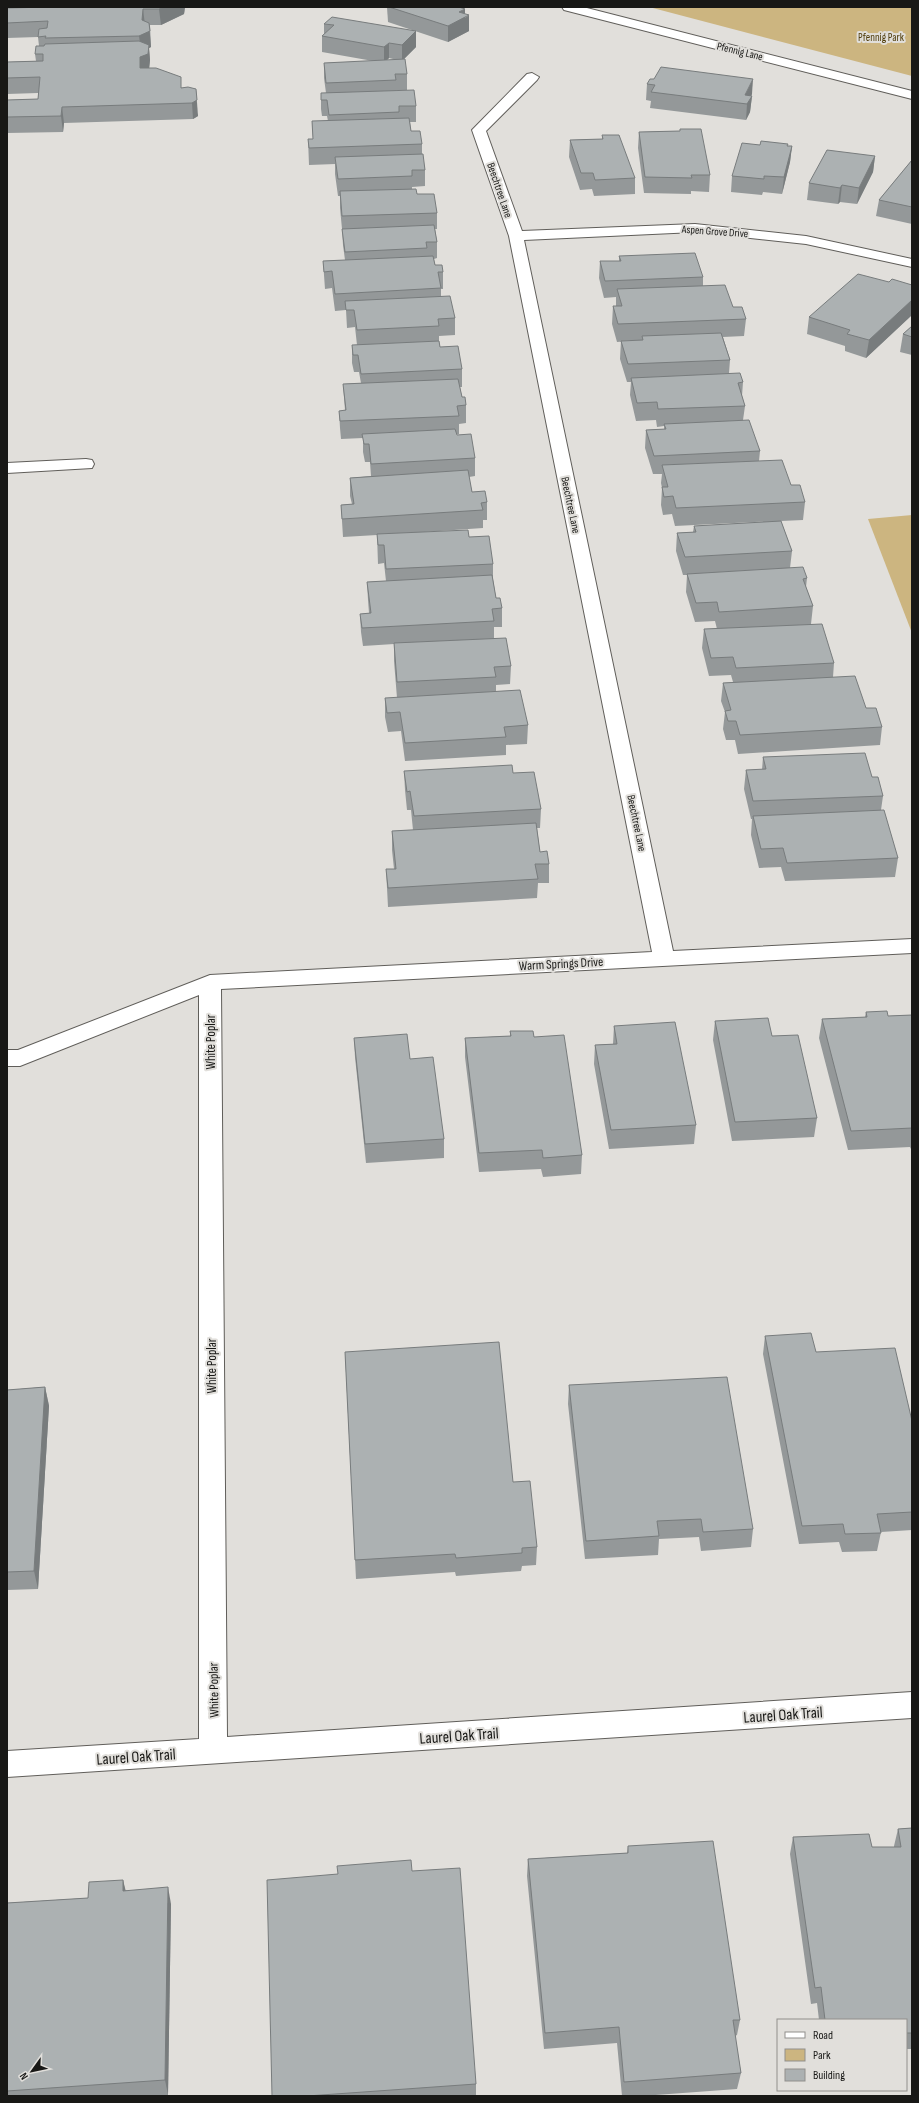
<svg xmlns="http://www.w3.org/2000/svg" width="919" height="2103" font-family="'Sofia Sans Condensed',sans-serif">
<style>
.green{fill:#ccb580}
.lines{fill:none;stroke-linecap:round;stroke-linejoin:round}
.street-casing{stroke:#605e5a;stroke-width:2}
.secondary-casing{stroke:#605e5a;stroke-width:2}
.street{fill:#fff;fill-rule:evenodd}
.secondary{fill:#fff;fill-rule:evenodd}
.wall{fill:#949899;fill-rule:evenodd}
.shaded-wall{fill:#787c7d}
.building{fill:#acb1b2;stroke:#787c7d}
.labels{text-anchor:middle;stroke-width:4;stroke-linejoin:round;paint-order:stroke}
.far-park-label{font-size:11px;fill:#4e3b08;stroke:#e1dfdb}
.far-street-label{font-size:11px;fill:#181816;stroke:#e1dfdb}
.street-label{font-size:13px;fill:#181816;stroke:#e1dfdb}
.near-street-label{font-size:16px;fill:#181816;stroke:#e1dfdb}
</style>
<rect width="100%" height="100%" fill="#e1dfdb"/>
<g class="green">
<path d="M 649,7 L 912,7 L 912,76 Z"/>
<path d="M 912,515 L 912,633 L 868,519 Z"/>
</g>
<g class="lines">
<g class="street-casing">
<g id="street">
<path d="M 532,73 L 539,77 L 537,80 L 486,131 L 522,231 L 695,224 L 806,236 L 912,259 L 912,267 L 806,244 L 695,232 L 524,240 L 673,951 L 912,939 L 912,953 L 221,989 L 227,1737 L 912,1692 L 912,1718 L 7,1777 L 7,1751 L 199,1739 L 199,995 L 20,1066 L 7,1066 L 7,1050 L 18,1050 L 210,975 L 652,952 L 509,236 L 472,130 L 527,74 Z"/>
<path d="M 86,459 L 92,460 L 94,464 L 92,468 L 7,473 L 7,463 Z"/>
</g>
</g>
<g class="secondary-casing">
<path id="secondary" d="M 562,7 L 583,7 L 912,91 L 912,99 L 564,10 Z"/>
</g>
<use href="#street" class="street"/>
<use href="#secondary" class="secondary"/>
</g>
<g class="wall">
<path d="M 49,7 L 185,7 L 184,14 L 161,25 L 150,25 L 151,47 L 149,48 L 150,60 L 149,68 L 182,88 L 188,87 L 198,116 L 193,119 L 64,123 L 63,132 L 7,133 L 7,100 L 38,99 L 38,93 L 7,94 L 7,62 L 36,61 L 35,54 L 39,46 L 38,37 L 7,38 L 7,8 Z"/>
<path d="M 387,7 L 459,7 L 465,14 L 469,31 L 448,42 L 388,22 Z"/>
<path d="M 324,24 L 416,31 L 416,47 L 403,60 L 407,74 L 407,90 L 396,90 L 396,91 L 416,106 L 416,122 L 410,122 L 411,131 L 422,144 L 422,154 L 425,170 L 425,186 L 412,187 L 412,189 L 417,194 L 437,213 L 437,229 L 435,229 L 437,242 L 437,258 L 434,259 L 435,265 L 443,272 L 443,289 L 441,289 L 441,296 L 455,318 L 455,335 L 439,336 L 439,342 L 440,347 L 462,369 L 462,387 L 460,387 L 462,397 L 466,405 L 466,423 L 459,424 L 459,434 L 456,434 L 457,435 L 475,458 L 475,476 L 469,477 L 472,492 L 487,502 L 487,520 L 483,520 L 483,528 L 425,532 L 469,537 L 493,564 L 493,579 L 496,598 L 502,608 L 502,627 L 494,627 L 494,639 L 511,666 L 510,684 L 496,685 L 496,692 L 528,725 L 527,744 L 506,745 L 506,755 L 405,761 L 401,731 L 388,732 L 385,717 L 385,698 L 397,698 L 394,661 L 394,644 L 363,646 L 361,632 L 360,614 L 369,613 L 368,600 L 367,582 L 386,581 L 384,563 L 378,564 L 377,535 L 343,537 L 341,505 L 352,504 L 350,496 L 350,478 L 371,476 L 370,462 L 365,462 L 363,452 L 363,438 L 341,439 L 340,428 L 339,411 L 345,410 L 343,384 L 361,383 L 359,372 L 354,372 L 352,363 L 352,345 L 357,345 L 355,327 L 347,328 L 346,310 L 335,311 L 332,288 L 325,289 L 323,261 L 345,260 L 343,245 L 342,229 L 340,208 L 340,196 L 338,196 L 335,174 L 335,164 L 309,165 L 308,139 L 313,139 L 312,121 L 328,121 L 327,116 L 322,116 L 321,109 L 321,93 L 326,93 L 324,78 L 324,63 L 373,61 L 322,52 L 322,36 L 324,34 ZM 389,58 L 397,60 L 387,60 Z"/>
<path d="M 647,84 L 752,94 L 751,96 L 752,96 L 750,112 L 746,120 L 650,108 L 651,101 L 646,100 Z"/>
<path d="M 680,129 L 710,175 L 709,192 L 691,191 L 691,194 L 644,193 L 638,148 L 639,132 L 680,131 Z"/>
<path d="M 602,135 L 635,178 L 635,194 L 594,196 L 592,189 L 580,190 L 569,157 L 570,140 L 602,139 Z"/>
<path d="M 760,145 L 792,146 L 790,162 L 782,194 L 763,192 L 762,195 L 731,192 L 732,176 Z"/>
<path d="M 875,156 L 873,172 L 857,204 L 840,202 L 838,204 L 807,200 L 809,183 Z"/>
<path d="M 912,160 L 912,224 L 876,216 L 879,200 Z"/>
<path d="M 619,256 L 703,277 L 703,286 L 733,307 L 746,319 L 744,336 L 723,337 L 730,360 L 729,373 L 743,382 L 742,396 L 745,406 L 743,420 L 760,451 L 759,461 L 791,485 L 805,502 L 803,520 L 781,521 L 792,551 L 790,568 L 807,578 L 806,587 L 813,606 L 811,624 L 834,663 L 833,677 L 866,708 L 882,727 L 880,745 L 738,754 L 735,740 L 726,740 L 723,729 L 725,712 L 721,701 L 723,683 L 733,682 L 731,675 L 709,676 L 702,648 L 704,629 L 717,629 L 715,621 L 695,622 L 686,592 L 687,575 L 683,575 L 676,551 L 677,533 L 693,532 L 694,526 L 775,521 L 675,526 L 672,514 L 663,515 L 661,505 L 662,488 L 661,483 L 662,474 L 653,474 L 645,448 L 646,430 L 664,429 L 664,426 L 657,427 L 656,420 L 636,421 L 630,395 L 631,382 L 627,382 L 620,359 L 621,341 L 641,340 L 617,342 L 612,324 L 613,306 L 616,306 L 616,297 L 604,298 L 599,278 L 600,261 L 619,261 Z"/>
<path d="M 889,282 L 912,285 L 912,315 L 866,358 L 845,351 L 845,346 L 807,334 L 809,317 Z"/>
<path d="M 912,326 L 912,355 L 900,352 L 903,334 Z"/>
<path d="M 763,757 L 872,777 L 883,796 L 881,810 L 898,858 L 895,877 L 785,881 L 781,867 L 759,868 L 751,835 L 752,819 L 751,819 L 744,789 L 746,770 L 762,770 Z"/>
<path d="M 404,771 L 513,773 L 541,809 L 540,828 L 537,828 L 540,852 L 549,864 L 549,883 L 538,883 L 537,898 L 388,907 L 386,869 L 394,869 L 392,850 L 392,831 L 413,830 L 411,810 L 407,810 L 405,790 Z"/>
<path d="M 866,1012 L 888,1016 L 912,1015 L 912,1151 L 910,1147 L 848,1150 L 819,1038 L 822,1019 L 865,1017 Z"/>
<path d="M 715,1021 L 772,1036 L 817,1118 L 814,1137 L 732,1141 L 713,1040 Z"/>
<path d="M 614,1026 L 696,1125 L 694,1144 L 609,1149 L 594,1064 L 595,1045 L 613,1044 Z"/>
<path d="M 510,1031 L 534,1037 L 582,1155 L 581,1174 L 543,1177 L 541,1169 L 479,1172 L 465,1057 L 465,1038 L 510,1036 Z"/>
<path d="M 354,1038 L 410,1059 L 444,1139 L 444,1158 L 366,1163 L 355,1057 Z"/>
<path d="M 765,1336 L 816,1352 L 912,1421 L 912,1530 L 881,1532 L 877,1551 L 842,1552 L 839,1542 L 799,1544 L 763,1354 Z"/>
<path d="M 345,1352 L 513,1482 L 537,1547 L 536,1565 L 522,1566 L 521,1571 L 456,1576 L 455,1572 L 356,1579 Z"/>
<path d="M 569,1385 L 753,1529 L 751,1547 L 701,1551 L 699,1537 L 659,1539 L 658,1555 L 585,1559 L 568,1404 Z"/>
<path d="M 45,1387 L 49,1406 L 38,1589 L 7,1590 L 7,1390 Z"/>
<path d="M 912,1828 L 912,2049 L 906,2049 L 906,2020 L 819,2020 L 817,2003 L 811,2004 L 790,1854 L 793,1837 L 872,1847 L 894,1847 L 894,1846 L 898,1829 Z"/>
<path d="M 628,1846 L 740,2020 L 737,2035 L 735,2036 L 741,2073 L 737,2089 L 642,2096 L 622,2096 L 617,2043 L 544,2049 L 527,1876 L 528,1859 L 627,1853 Z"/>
<path d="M 412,1871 L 476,2084 L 476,2096 L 272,2096 Z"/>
<path d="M 123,1880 L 125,1890 L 171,1904 L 168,2095 L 155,2096 L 7,2096 L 7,1903 L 88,1898 Z"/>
</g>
<g class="shaded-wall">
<path d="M 164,7 L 185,7 L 184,14 L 161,25 L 159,9 Z"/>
<path d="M 143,9 L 145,25 L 149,23 L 151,47 L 149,48 L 150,60 L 149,70 L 140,68 L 140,57 L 141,51 L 139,36 Z"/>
<path d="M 465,9 L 465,18 L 469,15 L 469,31 L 448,42 L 448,26 L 459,12 Z"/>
<path d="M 416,31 L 416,47 L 402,61 L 402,45 Z"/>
<path d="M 389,43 L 389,58 L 384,63 L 384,47 Z"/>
<path d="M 753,79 L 752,94 L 747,104 L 745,95 Z"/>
<path d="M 196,89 L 198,116 L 193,119 L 192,103 Z"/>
<path d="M 752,96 L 750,112 L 746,120 L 747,104 Z"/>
<path d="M 62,107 L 64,123 L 63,132 L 61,116 Z"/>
<path d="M 792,146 L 790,162 L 782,194 L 784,177 Z"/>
<path d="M 875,156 L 873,172 L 857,204 L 859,188 Z"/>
<path d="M 842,185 L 840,202 L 838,204 L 840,188 Z"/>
<path d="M 912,300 L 912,315 L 866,358 L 869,340 Z"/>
<path d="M 45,1387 L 49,1406 L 38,1589 L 34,1571 Z"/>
<path d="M 123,1880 L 127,1896 L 123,1891 Z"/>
<path d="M 168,1887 L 171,1904 L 168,2095 L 165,2080 Z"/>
</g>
<g class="building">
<path d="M 49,7 L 164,7 L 159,9 L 143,9 L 142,20 L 149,23 L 150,31 L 139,36 L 45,38 L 46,36 L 38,37 L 39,29 L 47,28 L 48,21 L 7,23 L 7,8 Z"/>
<path d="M 389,7 L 459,7 L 465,9 L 459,12 L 469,15 L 448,26 Z"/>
<path d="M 332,17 L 416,31 L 402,45 L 389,43 L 384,47 L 322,36 L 334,25 L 324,24 Z"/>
<path d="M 139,41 L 149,45 L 148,54 L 140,57 L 140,68 L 156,68 L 181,77 L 181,88 L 188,87 L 196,89 L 197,100 L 192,103 L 62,107 L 61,116 L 7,117 L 7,100 L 38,99 L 40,77 L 7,78 L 7,62 L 43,61 L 43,54 L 35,54 L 36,46 L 44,46 L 45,44 Z"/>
<path d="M 405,59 L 407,74 L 395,74 L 396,80 L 326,83 L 324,63 Z"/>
<path d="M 661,67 L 753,79 L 745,95 L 752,96 L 747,104 L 651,92 L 655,85 L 647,84 L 650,79 L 654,79 Z"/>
<path d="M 414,90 L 416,106 L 399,106 L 399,112 L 329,115 L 327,100 L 321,100 L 321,93 Z"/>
<path d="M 409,118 L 411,131 L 420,131 L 422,144 L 309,148 L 308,139 L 313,139 L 312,121 Z"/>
<path d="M 680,129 L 701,129 L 710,175 L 691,175 L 692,178 L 645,177 L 639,132 L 680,131 Z"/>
<path d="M 602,135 L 619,135 L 635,178 L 595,180 L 593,173 L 581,173 L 570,140 L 603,139 Z"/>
<path d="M 761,141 L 788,144 L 787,146 L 792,146 L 784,177 L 764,176 L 764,179 L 732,176 L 742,143 L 760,145 Z"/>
<path d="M 827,150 L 875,156 L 859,188 L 842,185 L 840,188 L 809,183 Z"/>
<path d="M 423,154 L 425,170 L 412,170 L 412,176 L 338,179 L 335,157 Z"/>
<path d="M 912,160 L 912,207 L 879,200 Z"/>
<path d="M 416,189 L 417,194 L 434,194 L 437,213 L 342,216 L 340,191 Z"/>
<path d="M 434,225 L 437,242 L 426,242 L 427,248 L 345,252 L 342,229 Z"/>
<path d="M 695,253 L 703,277 L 605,281 L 600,261 L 621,261 L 619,256 Z"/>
<path d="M 433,256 L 435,265 L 442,265 L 443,272 L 438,272 L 441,288 L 335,294 L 332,271 L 324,272 L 323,261 Z"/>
<path d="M 858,274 L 889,282 L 892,279 L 912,285 L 912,300 L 869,340 L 847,334 L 850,330 L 809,317 Z"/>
<path d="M 725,285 L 733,307 L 742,307 L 746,319 L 618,324 L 613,306 L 622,306 L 617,289 Z"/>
<path d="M 450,296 L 455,318 L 438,319 L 439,326 L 357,330 L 354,310 L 346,310 L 345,301 Z"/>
<path d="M 912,326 L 912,337 L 903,334 Z"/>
<path d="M 721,333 L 730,360 L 628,364 L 621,341 L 643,340 L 642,336 Z"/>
<path d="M 439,341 L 440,347 L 458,346 L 462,369 L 361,374 L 358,355 L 353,355 L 352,345 Z"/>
<path d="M 740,373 L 743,382 L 738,383 L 745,406 L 658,409 L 657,402 L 637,403 L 631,378 Z"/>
<path d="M 458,379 L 462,397 L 465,397 L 466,405 L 457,406 L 459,416 L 340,421 L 339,411 L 346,410 L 343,384 Z"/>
<path d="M 749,420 L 760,451 L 654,456 L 646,430 L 666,429 L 664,424 Z"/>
<path d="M 455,429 L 457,435 L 471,434 L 475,458 L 371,464 L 369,444 L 364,444 L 362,434 Z"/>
<path d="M 782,460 L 791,485 L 800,485 L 805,502 L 676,508 L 673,496 L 664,497 L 662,487 L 668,487 L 662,465 Z"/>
<path d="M 468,470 L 472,492 L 485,491 L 487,502 L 481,503 L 483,510 L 342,519 L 341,505 L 354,504 L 350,478 Z"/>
<path d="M 781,521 L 792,551 L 685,557 L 677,533 L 696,532 L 694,526 Z"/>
<path d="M 468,530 L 469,537 L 489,536 L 493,564 L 386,569 L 384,545 L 378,545 L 377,534 Z"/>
<path d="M 803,567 L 807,578 L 803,579 L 813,606 L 719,612 L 717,602 L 696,603 L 687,574 Z"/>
<path d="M 492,575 L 496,598 L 500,598 L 502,608 L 492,609 L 494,621 L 362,628 L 360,614 L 371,613 L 367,582 Z"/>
<path d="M 822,624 L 834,663 L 736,668 L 733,657 L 711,658 L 704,629 Z"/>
<path d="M 506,638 L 511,666 L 494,667 L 496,677 L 397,682 L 394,643 Z"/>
<path d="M 855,676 L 866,708 L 876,708 L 882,727 L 740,735 L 736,721 L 728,721 L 725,711 L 731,710 L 723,683 Z"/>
<path d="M 520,690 L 528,725 L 504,727 L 506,737 L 405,743 L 400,712 L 387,713 L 385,698 Z"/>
<path d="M 865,753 L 872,777 L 878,777 L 883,796 L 753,801 L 746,770 L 766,769 L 763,757 Z"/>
<path d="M 512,765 L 513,773 L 534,772 L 541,809 L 414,816 L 410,791 L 407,792 L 404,771 Z"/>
<path d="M 884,810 L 898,858 L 787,863 L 783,848 L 761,849 L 753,816 Z"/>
<path d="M 536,823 L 540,852 L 547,851 L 549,864 L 535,864 L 538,879 L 388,888 L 386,869 L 396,869 L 392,831 Z"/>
<path d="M 887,1011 L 888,1016 L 912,1015 L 912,1128 L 851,1131 L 822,1019 L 867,1017 L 866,1012 Z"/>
<path d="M 768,1018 L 772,1036 L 798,1035 L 817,1118 L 735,1122 L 715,1021 Z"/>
<path d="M 675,1022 L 696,1125 L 611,1130 L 595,1045 L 617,1044 L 614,1026 Z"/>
<path d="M 510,1031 L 533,1031 L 534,1037 L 564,1035 L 582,1155 L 543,1158 L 542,1150 L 479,1153 L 465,1038 L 511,1036 Z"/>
<path d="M 407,1034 L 410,1059 L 433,1057 L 444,1139 L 365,1144 L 354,1038 Z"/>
<path d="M 811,1333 L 816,1352 L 895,1348 L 912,1421 L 912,1512 L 877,1514 L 881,1533 L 845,1534 L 843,1524 L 802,1526 L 765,1336 Z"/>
<path d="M 499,1342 L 513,1482 L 530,1481 L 537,1547 L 522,1548 L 522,1553 L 456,1558 L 455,1554 L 355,1560 L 345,1352 Z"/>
<path d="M 727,1377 L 753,1529 L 703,1532 L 701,1519 L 657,1521 L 659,1536 L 586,1541 L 569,1385 Z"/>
<path d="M 45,1387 L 34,1571 L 7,1572 L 7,1390 Z"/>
<path d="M 912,1828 L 912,2033 L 906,2033 L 906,2020 L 825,2020 L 821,1987 L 815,1988 L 793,1837 L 869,1834 L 872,1847 L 901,1847 L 898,1829 Z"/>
<path d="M 713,1841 L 740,2020 L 733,2020 L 741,2073 L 624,2082 L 619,2027 L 545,2033 L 528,1859 L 628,1853 L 628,1846 Z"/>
<path d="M 411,1860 L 412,1871 L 460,1868 L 476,2084 L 307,2096 L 272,2096 L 267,1880 L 338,1874 L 337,1866 Z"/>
<path d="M 123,1880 L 123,1891 L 168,1887 L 165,2080 L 7,2091 L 7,1903 L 88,1898 L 89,1882 Z"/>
</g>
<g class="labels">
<g class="far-park-label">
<text x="881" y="41">Pfennig Park</text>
</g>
<g class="far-street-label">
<text transform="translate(740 51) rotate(14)" y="4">Pfennig Lane</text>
<text transform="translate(500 190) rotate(71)" y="4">Beechtree Lane</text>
<text transform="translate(715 231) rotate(4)" y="4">Aspen Grove Drive</text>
<text transform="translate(571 505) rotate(78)" y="4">Beechtree Lane</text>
<text transform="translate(637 823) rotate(78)" y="4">Beechtree Lane</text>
</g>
<g class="street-label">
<text transform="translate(561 963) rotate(-3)" y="5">Warm Springs Drive</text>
<text transform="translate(210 1042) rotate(-90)" y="5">White Poplar</text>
<text transform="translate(211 1366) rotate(-90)" y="5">White Poplar</text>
<text transform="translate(213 1690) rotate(-91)" y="5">White Poplar</text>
</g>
<g class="near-street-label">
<text transform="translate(783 1714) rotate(-4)" y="6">Laurel Oak Trail</text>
<text transform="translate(459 1735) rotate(-4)" y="6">Laurel Oak Trail</text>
<text transform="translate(136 1756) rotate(-4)" y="6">Laurel Oak Trail</text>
</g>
</g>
<rect width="919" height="2103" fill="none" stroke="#181816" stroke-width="16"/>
<rect x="777" y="2019" width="130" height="72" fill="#e1dfdb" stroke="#918f8c"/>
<rect x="785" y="2032" width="20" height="6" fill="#ffffff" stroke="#918f8c"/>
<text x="813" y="2039" font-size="12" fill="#181816">Road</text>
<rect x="785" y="2049" width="20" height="12" fill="#ccb580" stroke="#918f8c"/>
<text x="813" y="2059" font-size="12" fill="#181816">Park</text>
<rect x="785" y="2069" width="20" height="12" fill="#acb1b2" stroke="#918f8c"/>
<text x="813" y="2079" font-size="12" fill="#181816">Building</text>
<g transform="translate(32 2071) rotate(237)" stroke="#e1dfdb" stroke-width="3" paint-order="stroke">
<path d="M0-3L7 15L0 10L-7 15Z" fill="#181816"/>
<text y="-6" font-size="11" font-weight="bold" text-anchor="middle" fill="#181816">N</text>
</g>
</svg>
